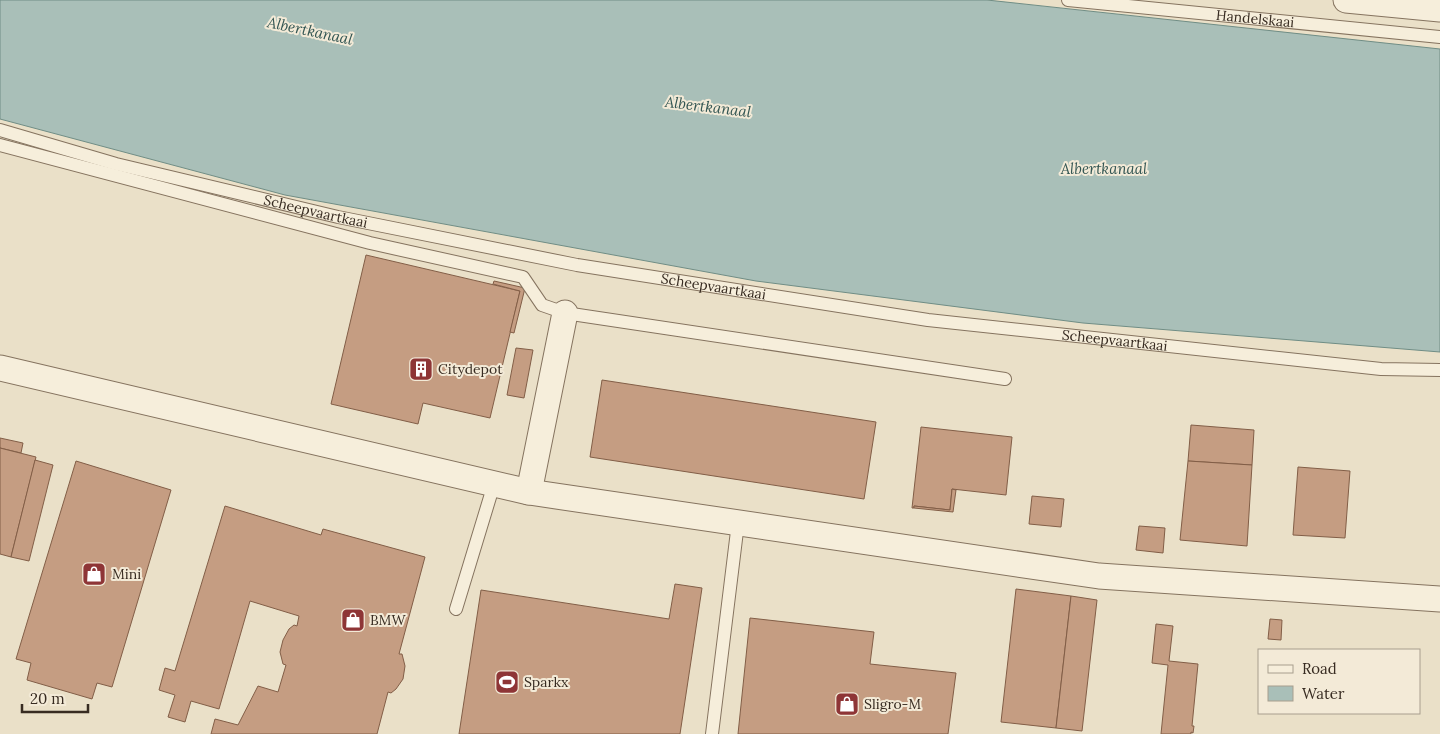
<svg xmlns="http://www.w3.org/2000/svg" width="1440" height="734" font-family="Lora,serif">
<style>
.water{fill:#a9bfb8;stroke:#708d85}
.building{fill:#c59d82;stroke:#825e47}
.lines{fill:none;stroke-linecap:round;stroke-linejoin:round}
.service-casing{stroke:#85735f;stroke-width:14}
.minor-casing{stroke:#85735f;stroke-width:27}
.service{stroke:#f6eedb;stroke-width:12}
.minor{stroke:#f6eedb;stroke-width:25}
.labels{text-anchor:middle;stroke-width:4;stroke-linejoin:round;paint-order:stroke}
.street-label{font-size:14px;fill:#372b21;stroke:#f3ead7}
.poi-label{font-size:14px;fill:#372b21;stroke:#f3ead7;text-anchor:start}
.water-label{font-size:15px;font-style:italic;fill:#325552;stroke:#f3ead7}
</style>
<rect width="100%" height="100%" fill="#eae0c8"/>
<path class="water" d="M 0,0 L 987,0 L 1440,49 L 1440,352 L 1083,323 L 756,281 L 285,195 L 0,119 Z"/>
<g class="building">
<path d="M 366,255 L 520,291 L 490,418 L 423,403 L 418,424 L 331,404 Z"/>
<path d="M 494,281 L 525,288 L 514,333 L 510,332 L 520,291 L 493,284 Z"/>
<path d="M 516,348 L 533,350 L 524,398 L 507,395 Z"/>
<path d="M 602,380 L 876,422 L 864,499 L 590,457 Z"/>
<path d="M 1191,425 L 1254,430 L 1252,465 L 1188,461 Z"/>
<path d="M 921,427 L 1012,437 L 1006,495 L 952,489 L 950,510 L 914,506 L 914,508 L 912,508 Z"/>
<path d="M 0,438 L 23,443 L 21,453 L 0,448 Z"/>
<path d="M 0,448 L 36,457 L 11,557 L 0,554 Z"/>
<path d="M 35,460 L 53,465 L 29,561 L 11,557 Z"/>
<path d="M 76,461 L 171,490 L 112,687 L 97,683 L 92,699 L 27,680 L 31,663 L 16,659 Z"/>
<path d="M 1188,461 L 1252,465 L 1247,546 L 1180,540 Z"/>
<path d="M 1298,467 L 1350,471 L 1345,538 L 1293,535 Z"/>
<path d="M 952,489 L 956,490 L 953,512 L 914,508 L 914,506 L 950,510 Z"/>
<path d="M 1032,496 L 1064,499 L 1061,527 L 1029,524 Z"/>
<path d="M 225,506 L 321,535 L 323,529 L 425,557 L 399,654 L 402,654 L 405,666 L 403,679 L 396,689 L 391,693 L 388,692 L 377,734 L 211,734 L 215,719 L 238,725 L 258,686 L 278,692 L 286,665 L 283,664 L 280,652 L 283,640 L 289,629 L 294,625 L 297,626 L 299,616 L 250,601 L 219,709 L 191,701 L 185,722 L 168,717 L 175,695 L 159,690 L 165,668 L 175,671 Z"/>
<path d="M 1139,526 L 1165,528 L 1163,553 L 1136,550 Z"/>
<path d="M 675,584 L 702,588 L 680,734 L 459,734 L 481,590 L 669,619 Z"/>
<path d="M 1016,589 L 1071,596 L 1056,728 L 1001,722 Z"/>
<path d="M 1071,596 L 1097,600 L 1082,731 L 1056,728 Z"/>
<path d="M 750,618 L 874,632 L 870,664 L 956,673 L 948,734 L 738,734 Z"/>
<path d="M 1270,619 L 1282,620 L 1281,640 L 1268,639 Z"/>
<path d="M 1156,624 L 1173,626 L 1169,661 L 1198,664 L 1192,726 L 1194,726 L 1193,733 L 1191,732 L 1191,734 L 1161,734 L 1168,665 L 1152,663 Z"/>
</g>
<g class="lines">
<g class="service-casing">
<g id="service">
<path id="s1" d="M 1068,0 L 1440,37"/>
<path id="s2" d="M 0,130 L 116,164 L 338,217 L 577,265 L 928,320 L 1381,369 L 1440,370"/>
<path d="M 0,145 L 370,243 L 523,277 L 542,305 L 565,313 L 1005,379"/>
<path d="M 456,609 L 494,484"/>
<path d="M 712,734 L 738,523"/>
</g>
</g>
<g class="minor-casing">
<g id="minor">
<path d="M 1346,0 L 1440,9"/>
<path d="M 0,368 L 529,492 L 1099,576 L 1440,599"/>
<path d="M 529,492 L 565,313"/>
</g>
</g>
<use href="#service" class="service"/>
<use href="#minor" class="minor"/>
</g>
<defs>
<g id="building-square" transform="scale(1.25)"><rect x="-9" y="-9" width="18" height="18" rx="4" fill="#8e3536" stroke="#f3ead7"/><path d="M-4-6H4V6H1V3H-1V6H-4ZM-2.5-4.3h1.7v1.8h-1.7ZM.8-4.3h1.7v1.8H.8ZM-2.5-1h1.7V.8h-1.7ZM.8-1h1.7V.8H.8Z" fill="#fff"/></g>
<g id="shop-square" transform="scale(1.25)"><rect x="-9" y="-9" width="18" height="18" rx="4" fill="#8e3536" stroke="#f3ead7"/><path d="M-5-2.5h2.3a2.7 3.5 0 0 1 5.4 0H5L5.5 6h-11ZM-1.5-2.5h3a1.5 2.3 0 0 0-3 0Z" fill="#fff"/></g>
<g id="stadium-square" transform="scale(1.25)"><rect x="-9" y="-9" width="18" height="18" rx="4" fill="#8e3536" stroke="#f3ead7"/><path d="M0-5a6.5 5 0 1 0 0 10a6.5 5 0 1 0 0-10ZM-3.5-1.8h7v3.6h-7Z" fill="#fff"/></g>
</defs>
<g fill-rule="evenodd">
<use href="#building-square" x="421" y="369"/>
<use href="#shop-square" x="94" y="574"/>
<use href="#shop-square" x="353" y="620"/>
<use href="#stadium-square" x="507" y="682"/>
<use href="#shop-square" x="847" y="704"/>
</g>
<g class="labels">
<g class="street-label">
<text dy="5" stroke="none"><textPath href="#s1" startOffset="188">Handelskaai</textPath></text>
<text dy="5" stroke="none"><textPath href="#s2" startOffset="326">Scheepvaartkaai</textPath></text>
<text dy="5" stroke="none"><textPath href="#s2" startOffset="731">Scheepvaartkaai</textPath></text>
<text dy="5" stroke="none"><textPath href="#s2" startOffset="1136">Scheepvaartkaai</textPath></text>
</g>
<g class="poi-label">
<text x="438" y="374">Citydepot</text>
<text x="112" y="579">Mini</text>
<text x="370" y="625">BMW</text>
<text x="524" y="687">Sparkx</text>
<text x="864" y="709">Sligro-M</text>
</g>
<g class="water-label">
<text transform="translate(310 31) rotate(12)" y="5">Albertkanaal</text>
<text transform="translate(708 107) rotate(7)" y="5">Albertkanaal</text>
<text x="1104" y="174">Albertkanaal</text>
</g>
</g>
<rect x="1258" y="649" width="162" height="65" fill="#f3ead7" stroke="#a89e8e"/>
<rect x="1268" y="665" width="25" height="8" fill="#f6eedb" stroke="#a89e8e"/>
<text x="1302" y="674" font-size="15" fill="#372b21">Road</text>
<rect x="1268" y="686" width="25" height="15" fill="#a9bfb8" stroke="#a89e8e"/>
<text x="1302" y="699" font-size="15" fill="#372b21">Water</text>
<path d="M22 704v8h66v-8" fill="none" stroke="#372b21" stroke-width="2.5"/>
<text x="30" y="704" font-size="15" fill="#372b21" stroke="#f3ead7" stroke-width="4" paint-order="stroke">20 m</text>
</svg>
